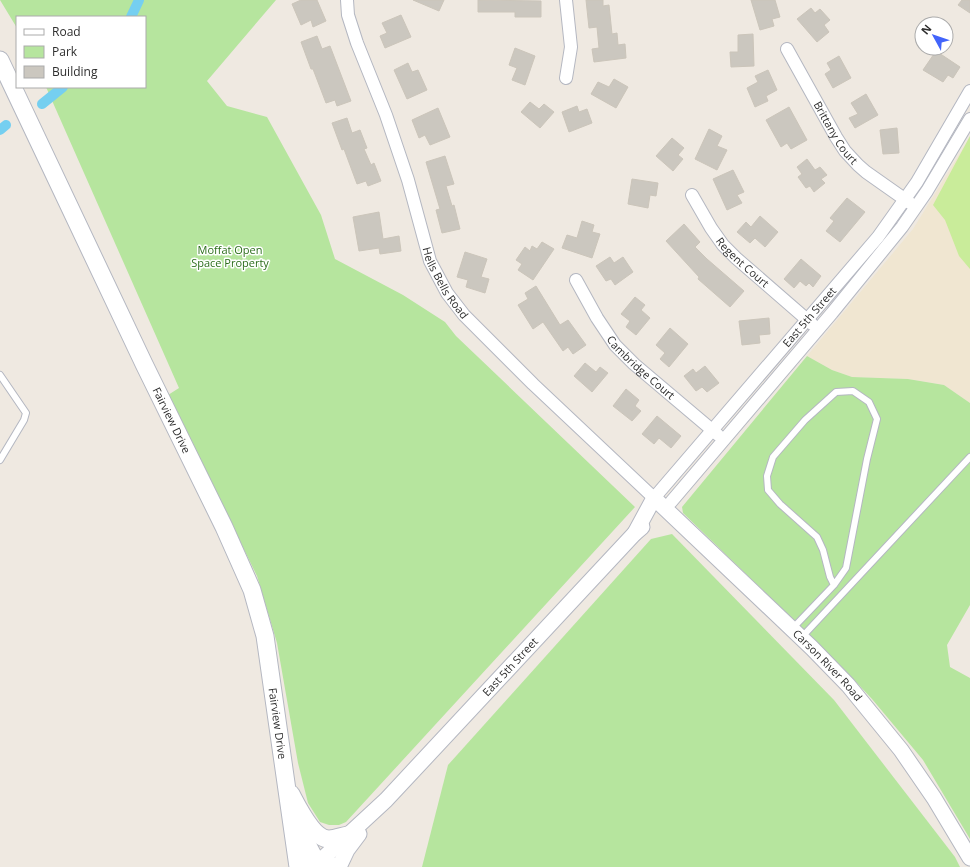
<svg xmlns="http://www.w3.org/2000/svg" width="970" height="867" font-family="'Open Sans',sans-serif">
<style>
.education{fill:#f0e6d1}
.green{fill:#b6e59e}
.pitch{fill:#c9ec9a}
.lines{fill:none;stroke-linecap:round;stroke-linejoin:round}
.canal{stroke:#75cff0;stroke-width:10}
.building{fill:#cbc7bf;stroke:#cbc5ba}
.service-casing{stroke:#b4b7c1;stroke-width:8}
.minor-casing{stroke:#b4b7c1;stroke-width:14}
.tertiary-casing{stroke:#b4b7c1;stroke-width:17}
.secondary-casing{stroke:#b4b7c1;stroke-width:19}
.service{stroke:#fff;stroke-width:6}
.minor{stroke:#fff;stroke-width:12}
.tertiary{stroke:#fff;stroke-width:15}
.secondary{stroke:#fff;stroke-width:17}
.labels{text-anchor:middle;stroke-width:3;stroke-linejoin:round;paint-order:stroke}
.street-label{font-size:11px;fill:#2e2e2e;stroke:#fff}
.park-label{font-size:11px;fill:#2c6e1b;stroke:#fff}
</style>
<rect width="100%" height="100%" fill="#efe9e1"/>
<path class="education" d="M 970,137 L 970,403 L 944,385 L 908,379 L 852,377 L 832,370 L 807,356 L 913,229 Z"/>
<g class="green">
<path d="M 0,0 L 276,0 L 207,81 L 227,106 L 267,117 L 321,215 L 335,259 L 403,295 L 445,322 L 456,336 L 635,507 L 346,822 L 339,825 L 329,825 L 320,822 L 308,803 L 298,763 L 277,643 L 257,576 L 168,395 L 179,388 L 46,87 L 145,87 L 145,17 L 17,17 L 17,28 Z"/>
<path d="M 807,356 L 832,370 L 852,377 L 908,379 L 944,385 L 970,403 L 970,605 L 947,645 L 950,667 L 970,678 L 970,839 L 923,760 L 872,699 L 841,666 L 683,513 L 682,507 Z"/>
<path d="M 672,534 L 834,700 L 955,857 L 960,867 L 422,867 L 448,765 L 651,539 Z"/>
</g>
<path class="pitch" d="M 970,136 L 970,269 L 959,256 L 945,220 L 933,205 Z"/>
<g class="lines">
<g class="canal">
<path d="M 131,17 L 139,0"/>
<path d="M 42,104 L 63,87"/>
<path d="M 0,130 L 6,125"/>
</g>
</g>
<g class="building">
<path d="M 301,0 L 317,0 L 326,21 L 313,27 L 311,20 L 301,25 L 292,4 Z"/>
<path d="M 413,0 L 444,0 L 439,11 Z"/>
<path d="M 478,0 L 541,1 L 541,17 L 515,17 L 515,12 L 478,12 Z"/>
<path d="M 586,0 L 603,0 L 603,6 L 609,5 L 612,34 L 617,33 L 618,45 L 625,44 L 626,58 L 594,62 L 592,49 L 599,48 L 597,27 L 589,28 Z"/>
<path d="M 751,0 L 775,0 L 780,17 L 772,19 L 774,26 L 760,30 Z"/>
<path d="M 962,0 L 970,0 L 970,13 L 958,5 Z"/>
<path d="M 811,8 L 815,13 L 820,9 L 830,20 L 824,25 L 829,32 L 817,42 L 797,19 Z"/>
<path d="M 401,15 L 411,37 L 385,48 L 380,36 L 387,33 L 382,23 Z"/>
<path d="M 753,34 L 754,66 L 731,67 L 730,52 L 738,52 L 738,35 Z"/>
<path d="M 317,36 L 322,49 L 330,46 L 351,101 L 337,106 L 335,100 L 326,103 L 313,69 L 311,69 L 301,42 Z"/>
<path d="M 515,48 L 535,56 L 525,85 L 512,80 L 517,68 L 509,65 Z"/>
<path d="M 936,51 L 960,67 L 953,78 L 948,75 L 943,82 L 923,70 Z"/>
<path d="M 839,56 L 851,78 L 833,88 L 825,74 L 831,70 L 827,63 Z"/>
<path d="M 408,63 L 412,72 L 418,70 L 427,90 L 407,99 L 394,70 Z"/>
<path d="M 768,70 L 777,90 L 766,96 L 768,101 L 755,107 L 747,88 L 758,82 L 755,76 Z"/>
<path d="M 614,79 L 628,87 L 616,108 L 591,94 L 598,82 L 609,87 Z"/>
<path d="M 866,94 L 878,115 L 855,128 L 849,118 L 858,114 L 851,103 Z"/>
<path d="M 530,102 L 539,109 L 544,104 L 554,112 L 540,128 L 521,112 Z"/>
<path d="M 577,106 L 579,112 L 587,109 L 592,123 L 569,132 L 562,112 Z"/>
<path d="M 789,107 L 807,140 L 791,149 L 787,143 L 781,147 L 766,120 Z"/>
<path d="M 438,108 L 450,137 L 430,145 L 425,135 L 419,138 L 412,120 Z"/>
<path d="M 347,118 L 352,133 L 360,130 L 367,148 L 364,149 L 371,165 L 374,163 L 381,181 L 368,186 L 366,181 L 357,184 L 344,149 L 342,150 L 332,123 Z"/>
<path d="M 897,128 L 899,153 L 883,154 L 880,130 Z"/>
<path d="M 709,129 L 722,136 L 717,146 L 727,150 L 717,170 L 695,159 Z"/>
<path d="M 672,138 L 684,148 L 678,155 L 683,159 L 673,171 L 656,156 Z"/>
<path d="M 445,156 L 454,184 L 446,186 L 452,206 L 454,205 L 460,229 L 442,233 L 436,210 L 440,209 L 426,162 Z"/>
<path d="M 807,159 L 815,170 L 820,167 L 827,175 L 821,179 L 825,183 L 814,192 L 810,186 L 806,188 L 798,177 L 802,174 L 797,167 Z"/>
<path d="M 733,170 L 744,192 L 737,195 L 742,203 L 727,210 L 713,179 Z"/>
<path d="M 632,179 L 658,183 L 656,196 L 650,195 L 648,208 L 628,204 Z"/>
<path d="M 847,198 L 865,212 L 840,242 L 826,231 L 834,221 L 830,218 Z"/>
<path d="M 379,212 L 383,239 L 399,236 L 401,251 L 380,254 L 379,248 L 359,251 L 353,217 Z"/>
<path d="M 760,216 L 778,232 L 765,247 L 755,238 L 750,243 L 737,232 L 746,222 L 751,227 Z"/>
<path d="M 582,221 L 594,225 L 592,232 L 600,234 L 592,258 L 562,248 L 567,235 L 577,238 Z"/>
<path d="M 684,224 L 700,242 L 695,247 L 707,259 L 744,291 L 730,307 L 698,279 L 699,277 L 666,241 Z"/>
<path d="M 542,242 L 554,249 L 533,280 L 518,270 L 522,264 L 516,260 L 525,247 L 530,251 L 532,246 L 537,249 Z"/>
<path d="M 465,252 L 487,259 L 481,277 L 489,279 L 485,293 L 466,287 L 468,280 L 457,277 Z"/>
<path d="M 610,257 L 614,263 L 623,257 L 633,272 L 615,285 L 611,279 L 606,281 L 596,266 Z"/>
<path d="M 801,259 L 821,276 L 813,287 L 809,283 L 806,286 L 800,281 L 794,288 L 784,279 Z"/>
<path d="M 536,286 L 560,325 L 568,320 L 586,345 L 573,354 L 568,347 L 563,351 L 543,322 L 533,329 L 518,305 L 528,299 L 525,293 Z"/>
<path d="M 635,297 L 645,305 L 641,310 L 650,318 L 636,335 L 626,327 L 630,321 L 621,314 Z"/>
<path d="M 769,318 L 770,334 L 759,335 L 760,343 L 742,345 L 739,321 Z"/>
<path d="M 670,328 L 688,344 L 669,367 L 660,359 L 665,353 L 656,345 Z"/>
<path d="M 585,363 L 596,372 L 600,367 L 608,373 L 592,392 L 574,376 Z"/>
<path d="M 705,366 L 719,383 L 707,392 L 702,387 L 696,391 L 684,376 L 693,369 L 696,373 Z"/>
<path d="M 626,389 L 639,400 L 635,406 L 641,411 L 632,421 L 613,406 Z"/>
<path d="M 657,416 L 681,436 L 671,448 L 659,438 L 654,444 L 642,434 Z"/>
</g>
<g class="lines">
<g class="service-casing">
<g id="service">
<path d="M 0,375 L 26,413 L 24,420 L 0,460"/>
<path d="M 792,629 L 834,585 L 846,568 L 867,459 L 877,419 L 869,402 L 853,391 L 836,392 L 805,420 L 773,457 L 767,476 L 768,490 L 780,504 L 817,537 L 823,550 L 830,577 L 834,585"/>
<path d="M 801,638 L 970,457"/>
</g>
</g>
<g class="minor-casing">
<g id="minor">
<path id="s1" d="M 347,0 L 348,15 L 357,43 L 386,115 L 408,180 L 430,261 L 447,293 L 464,315 L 533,384 L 654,498 L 878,237 L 917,182 L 970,91"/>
<path d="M 566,0 L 571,47 L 566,78"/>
<path id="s2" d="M 787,49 L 836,137 L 845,151 L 858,165 L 866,172 L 910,203"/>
<path id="s3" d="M 692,195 L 711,228 L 723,245 L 736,258 L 812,324"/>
<path id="s4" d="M 576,280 L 597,318 L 615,345 L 634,364 L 718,435"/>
<path d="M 665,508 L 671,502 L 832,313 L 902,227 L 927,191 L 970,119"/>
</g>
</g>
<g class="tertiary-casing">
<g id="tertiary">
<path id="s5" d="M 635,533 L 654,498 L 812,648 L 848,685 L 901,750 L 934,798 L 970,858"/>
<path id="s6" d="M 320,861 L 386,800 L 635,533 L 642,527"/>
<path d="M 339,867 L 347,850 L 359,834"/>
</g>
</g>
<g class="secondary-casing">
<g id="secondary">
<path id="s7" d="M 0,60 L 144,364 L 224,527 L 252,590 L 265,636 L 298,867"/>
<path d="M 291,794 C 298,807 313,839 329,839 C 335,839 342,836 348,835"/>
<path d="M 298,821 L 307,844 L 316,861"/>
<path d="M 306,865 C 316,860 325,860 333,867"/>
</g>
</g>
<use href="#service" class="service"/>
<use href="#minor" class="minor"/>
<use href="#tertiary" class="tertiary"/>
<use href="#secondary" class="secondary"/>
</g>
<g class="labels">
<g class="street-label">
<text dy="4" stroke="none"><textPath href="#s2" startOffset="97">Brittany Court</textPath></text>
<text dy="4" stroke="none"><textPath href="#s3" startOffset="85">Regent Court</textPath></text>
<text dy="4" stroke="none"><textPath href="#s1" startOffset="301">Hells Bells Road</textPath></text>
<text dy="4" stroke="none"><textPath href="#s1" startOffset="841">East 5th Street</textPath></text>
<text dy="4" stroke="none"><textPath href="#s4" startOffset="110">Cambridge Court</textPath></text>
<text dy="4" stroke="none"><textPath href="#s7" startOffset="399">Fairview Drive</textPath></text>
<text dy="4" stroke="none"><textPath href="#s5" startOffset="281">Carson River Road</textPath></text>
<text dy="4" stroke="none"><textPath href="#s6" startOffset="272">East 5th Street</textPath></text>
<text dy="4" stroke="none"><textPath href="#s7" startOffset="723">Fairview Drive</textPath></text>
</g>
<g class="park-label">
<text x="230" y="254">Moffat Open<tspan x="230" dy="13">Space Property</tspan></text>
</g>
</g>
<rect x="16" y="16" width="130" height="72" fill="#ffffff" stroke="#ababab"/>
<rect x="24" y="29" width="20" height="6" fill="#ffffff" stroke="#ababab"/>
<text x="52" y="36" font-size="12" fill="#2e2e2e">Road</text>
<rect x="24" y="46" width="20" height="12" fill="#b6e59e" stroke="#ababab"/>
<text x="52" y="56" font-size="12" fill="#2e2e2e">Park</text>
<rect x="24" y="66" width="20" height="12" fill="#cbc7bf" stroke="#ababab"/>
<text x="52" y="76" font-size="12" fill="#2e2e2e">Building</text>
<g transform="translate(934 36) rotate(310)"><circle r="19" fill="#ffffff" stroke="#ababab"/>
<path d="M0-3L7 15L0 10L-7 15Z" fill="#4264fb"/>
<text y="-6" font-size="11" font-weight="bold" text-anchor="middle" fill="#2e2e2e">N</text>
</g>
</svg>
